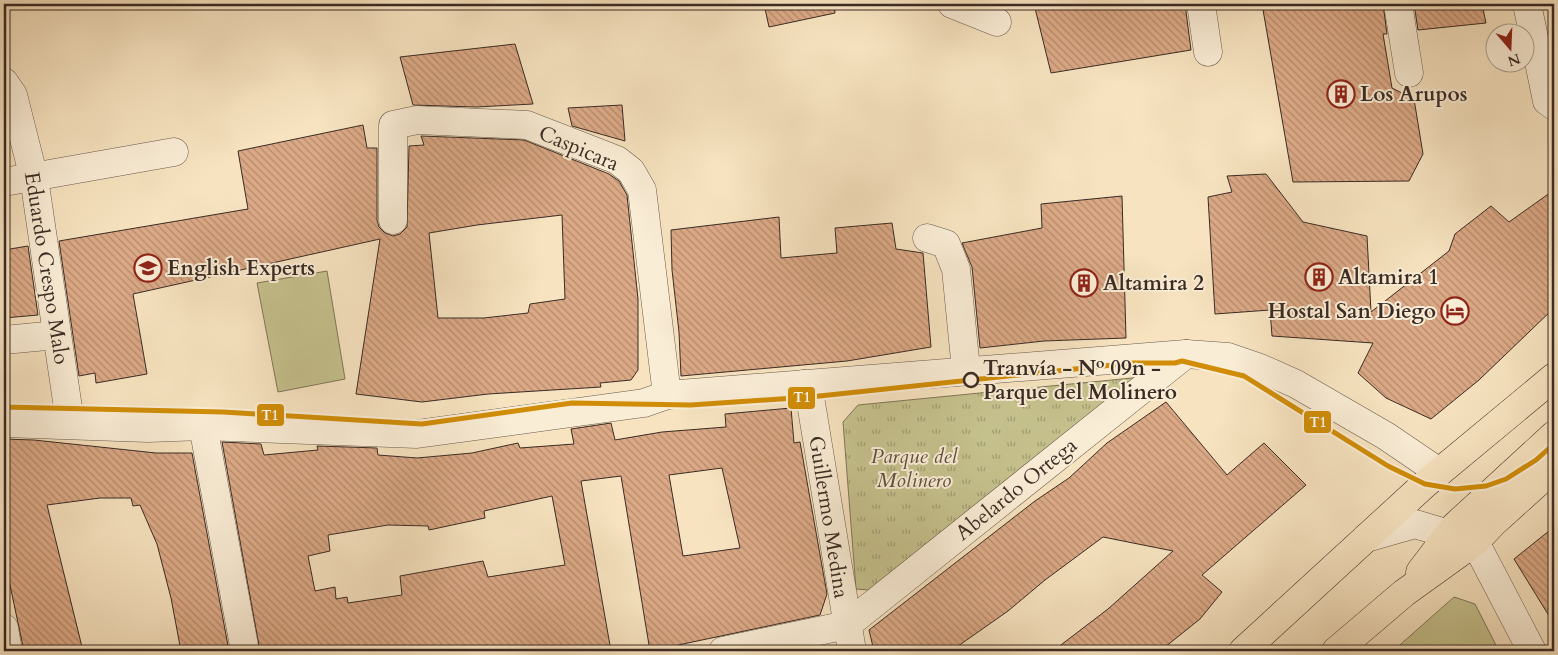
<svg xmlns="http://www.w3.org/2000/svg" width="1558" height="655" font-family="Cardo,serif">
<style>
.grass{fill:#c5c18d;stroke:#807658}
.park{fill:url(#park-tufts);stroke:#807658}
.building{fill:url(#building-back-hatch);stroke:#3a2b24;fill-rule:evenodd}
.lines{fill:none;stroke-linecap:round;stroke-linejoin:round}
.minor-casing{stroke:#69594b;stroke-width:29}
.major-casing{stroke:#3a2b24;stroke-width:29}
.minor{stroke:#faedd6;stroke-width:28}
.major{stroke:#f7e3c0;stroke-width:28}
.tram-1-casing{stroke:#faedd6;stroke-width:9}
.tram-1{stroke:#d18d07;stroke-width:5}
.stop-dot{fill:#faedd6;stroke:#3a2b24;stroke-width:2.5}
.labels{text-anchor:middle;stroke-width:4;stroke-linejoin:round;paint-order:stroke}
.poi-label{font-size:21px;font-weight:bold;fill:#3a2b24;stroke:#faedd6;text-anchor:start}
.street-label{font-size:21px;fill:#3a2b24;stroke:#faedd6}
.stop-label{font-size:21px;font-weight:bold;fill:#3a2b24;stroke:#faedd6;text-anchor:start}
.park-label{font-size:21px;font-style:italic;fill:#5d503e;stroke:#faedd6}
.line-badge{stroke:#faedd6;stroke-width:2}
.badge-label{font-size:14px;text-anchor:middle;font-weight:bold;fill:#fff}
</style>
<defs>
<pattern id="park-tufts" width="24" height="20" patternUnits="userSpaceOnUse" patternTransform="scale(1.25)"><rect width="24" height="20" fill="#c5c18d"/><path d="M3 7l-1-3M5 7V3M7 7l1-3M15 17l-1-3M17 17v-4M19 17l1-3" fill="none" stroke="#a19d73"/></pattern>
<pattern id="building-back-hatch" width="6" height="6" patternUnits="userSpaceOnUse" patternTransform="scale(1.25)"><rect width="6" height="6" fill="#dca986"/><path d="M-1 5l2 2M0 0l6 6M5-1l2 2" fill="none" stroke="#b38a6d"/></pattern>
</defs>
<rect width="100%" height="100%" fill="#f7e3c0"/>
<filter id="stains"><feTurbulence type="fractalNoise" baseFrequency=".004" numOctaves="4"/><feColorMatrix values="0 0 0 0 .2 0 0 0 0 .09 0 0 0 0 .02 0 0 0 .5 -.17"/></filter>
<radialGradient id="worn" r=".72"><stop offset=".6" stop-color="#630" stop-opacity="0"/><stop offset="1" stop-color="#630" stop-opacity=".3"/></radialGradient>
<g class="grass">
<path d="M 327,271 L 345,379 L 278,392 L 257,283 Z"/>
<path d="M 1454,597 L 1475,604 L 1499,651 L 1393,651 Z"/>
</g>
<path class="park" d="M 1132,378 L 1134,378 L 868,590 L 856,589 L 843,422 L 858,405 Z"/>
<g class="building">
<path d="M 764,4 L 834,4 L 835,13 L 769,27 Z"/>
<path d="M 1034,4 L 1185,4 L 1191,50 L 1051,73 Z"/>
<path d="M 1262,4 L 1383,4 L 1387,34 L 1383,34 L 1392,88 L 1414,99 L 1423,154 L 1409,181 L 1293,182 Z"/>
<path d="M 1414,4 L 1482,4 L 1486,23 L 1418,30 Z"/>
<path d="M 515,44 L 533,104 L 476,107 L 413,105 L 400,57 Z"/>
<path d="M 622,105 L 625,141 L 572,126 L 568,108 Z"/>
<path d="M 363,125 L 367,148 L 377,148 L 377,220 L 379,227 L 385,233 L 393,236 L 400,234 L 407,227 L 409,146 L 424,145 L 421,136 L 524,140 L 609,174 L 619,181 L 627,195 L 638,299 L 638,370 L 631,380 L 600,383 L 601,387 L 488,394 L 422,402 L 356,394 L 380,239 L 133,294 L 147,374 L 96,383 L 95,373 L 79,376 L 59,241 L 248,209 L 238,151 ZM 562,215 L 565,299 L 530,304 L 528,313 L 484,318 L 438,318 L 429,233 L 477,225 Z"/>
<path d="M 1266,174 L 1303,222 L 1367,236 L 1371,312 L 1449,251 L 1455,234 L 1491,206 L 1509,222 L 1554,190 L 1554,308 L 1479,380 L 1431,419 L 1386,398 L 1358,373 L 1373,343 L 1272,336 L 1270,310 L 1215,314 L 1208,197 L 1232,192 L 1227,176 Z"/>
<path d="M 1122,196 L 1126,338 L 1044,341 L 980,348 L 972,267 L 962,243 L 1042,228 L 1041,204 Z"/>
<path d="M 779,217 L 781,258 L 837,253 L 835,228 L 892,223 L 896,249 L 923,253 L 931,347 L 847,361 L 681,376 L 679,332 L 672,270 L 671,230 Z"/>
<path d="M 28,246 L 38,315 L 4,318 L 4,250 Z"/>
<path d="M 1166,402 L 1227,475 L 1264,443 L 1306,485 L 1202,575 L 1222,592 L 1200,619 L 1160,651 L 1053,651 L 1108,609 L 1173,551 L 1103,537 L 1045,580 L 1008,611 L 951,651 L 874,651 L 869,630 L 1035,501 L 1069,478 L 1107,443 Z"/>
<path d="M 791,408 L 794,443 L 800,442 L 827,594 L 820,615 L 650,651 L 621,476 L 581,481 L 611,651 L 260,651 L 222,442 L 261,444 L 264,455 L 318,450 L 317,446 L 377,448 L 378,455 L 417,458 L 472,453 L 518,443 L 520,448 L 574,444 L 571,429 L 611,423 L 615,440 L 662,432 L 726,427 L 725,414 ZM 722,468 L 740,548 L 683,556 L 669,475 ZM 552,496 L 565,565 L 488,577 L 483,561 L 400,576 L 402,595 L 348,603 L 347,597 L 336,599 L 335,587 L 315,591 L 308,556 L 330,551 L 328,535 L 388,525 L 428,526 L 429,530 L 485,518 L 484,511 Z"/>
<path d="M 4,439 L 34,440 L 156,453 L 192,453 L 229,651 L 181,651 L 171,598 L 157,544 L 140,505 L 133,506 L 131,498 L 100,498 L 47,505 L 83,651 L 24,651 L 4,557 Z"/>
<path d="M 1554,527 L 1554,624 L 1514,559 Z"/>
</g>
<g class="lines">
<g class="minor-casing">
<g id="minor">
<path d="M 952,4 L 997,22"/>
<path d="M 1201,4 L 1208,52"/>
<path d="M 1398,4 L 1409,73"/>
<path d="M 1527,4 L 1547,101 L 1554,106"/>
<path d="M 4,82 L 13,95 L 34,178 L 68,408 L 77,425"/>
<path d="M 4,182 L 174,152"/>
<path d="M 393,220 L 393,125 L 417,120 L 527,125 L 617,160 L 631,171 L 642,190 L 667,395"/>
<path d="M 927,238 L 946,244 L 956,269 L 966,370"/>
<path d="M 4,340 L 57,335"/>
<path d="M 804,384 L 810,397 L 852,651"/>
<path d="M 4,423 L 148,428 L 203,426 L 417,434 L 644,403 L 667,395 L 1186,354 L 1228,357 L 1260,368 L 1296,384 L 1386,436 L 1439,472"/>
<path d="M 203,426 L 245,651"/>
<path d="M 1366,538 L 1415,524 L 1475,542 L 1532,651"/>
<path d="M 4,628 L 8,651"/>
<path d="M 723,651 L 847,625 L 1186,354"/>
</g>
</g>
<g class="major-casing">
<g id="major">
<path d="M 1420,572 L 1455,526 L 1554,435"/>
<path d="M 1243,651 L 1425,484 L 1554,377"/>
<path d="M 1336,651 L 1404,593 L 1475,542 L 1493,523 L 1554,468"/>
</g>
</g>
<use href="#minor" class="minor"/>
<use href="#major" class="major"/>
<g class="tram-1-casing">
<path id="tram-1" d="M 4,407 L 223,412 L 422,424 L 572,403 L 691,405 L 810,397 L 1132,363 L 1175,363 L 1182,361 L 1244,376 L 1388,466 L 1425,484 L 1455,489 L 1486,486 L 1506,479 L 1536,460 L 1554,444"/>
</g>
<use href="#tram-1" class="tram-1"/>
</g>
<defs>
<g id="building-ring" transform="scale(1.4375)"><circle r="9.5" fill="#faedd6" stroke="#8f2418" stroke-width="1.5"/><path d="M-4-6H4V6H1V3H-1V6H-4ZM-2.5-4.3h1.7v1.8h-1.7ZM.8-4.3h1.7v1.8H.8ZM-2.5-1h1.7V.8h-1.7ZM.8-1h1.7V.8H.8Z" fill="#8f2418"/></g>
<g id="school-ring" transform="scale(1.4375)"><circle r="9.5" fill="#faedd6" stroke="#8f2418" stroke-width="1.5"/><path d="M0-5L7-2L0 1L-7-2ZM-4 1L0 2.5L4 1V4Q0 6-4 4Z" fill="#8f2418"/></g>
<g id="hotel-ring" transform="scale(1.4375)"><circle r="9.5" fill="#faedd6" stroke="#8f2418" stroke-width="1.5"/><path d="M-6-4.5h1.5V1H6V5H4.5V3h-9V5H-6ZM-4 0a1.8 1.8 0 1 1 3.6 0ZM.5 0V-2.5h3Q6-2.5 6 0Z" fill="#8f2418"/></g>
</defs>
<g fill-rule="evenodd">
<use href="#building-ring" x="1341" y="94"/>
<use href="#school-ring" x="148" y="268"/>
<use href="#building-ring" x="1319" y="277"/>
<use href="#building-ring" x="1084" y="283"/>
<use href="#hotel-ring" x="1455" y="311"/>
</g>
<circle class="stop-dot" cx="971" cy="380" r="7"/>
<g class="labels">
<g class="poi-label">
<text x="1360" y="101">Los Arupos</text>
<text x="167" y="275">English Experts</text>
<text x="1338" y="284">Altamira 1</text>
<text x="1103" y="290">Altamira 2</text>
<text x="1436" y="318" text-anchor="end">Hostal San Diego</text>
</g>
<g class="street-label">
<text transform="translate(579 148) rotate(23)" y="7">Caspicara</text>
<text transform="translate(47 268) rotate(81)" y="7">Eduardo Crespo Malo</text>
<text transform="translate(1016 489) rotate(-39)" y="7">Abelardo Ortega</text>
<text transform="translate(829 517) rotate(81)" y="7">Guillermo Medina</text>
</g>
<g class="stop-label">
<text x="983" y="375">Tranvía - Nº 09n -<tspan x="983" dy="24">Parque del Molinero</tspan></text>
</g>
<g class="park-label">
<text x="914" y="463">Parque del<tspan x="914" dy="24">Molinero</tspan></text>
</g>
</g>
<g class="line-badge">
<rect x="787" y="386" width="29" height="24" rx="5" fill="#d18d07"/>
<rect x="256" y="403" width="29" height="24" rx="5" fill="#d18d07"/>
<rect x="1303" y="410" width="29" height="24" rx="5" fill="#d18d07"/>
</g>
<g class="badge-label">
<text x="802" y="402">T1</text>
<text x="270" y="420">T1</text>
<text x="1318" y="427">T1</text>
</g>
<rect width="1558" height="655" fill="none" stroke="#f7e3c0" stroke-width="20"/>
<rect x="5" y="5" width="1548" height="645" fill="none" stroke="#3a2b24" stroke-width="2.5"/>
<rect x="10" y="10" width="1538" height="635" fill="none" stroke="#3a2b24"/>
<g transform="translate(1510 48) rotate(161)"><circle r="24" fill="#faedd6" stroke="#ad9f8f"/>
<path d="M0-4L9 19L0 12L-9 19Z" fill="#8f2418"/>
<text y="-8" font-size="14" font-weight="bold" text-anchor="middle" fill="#3a2b24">N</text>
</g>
<rect width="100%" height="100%" filter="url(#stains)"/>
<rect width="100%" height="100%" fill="url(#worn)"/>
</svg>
